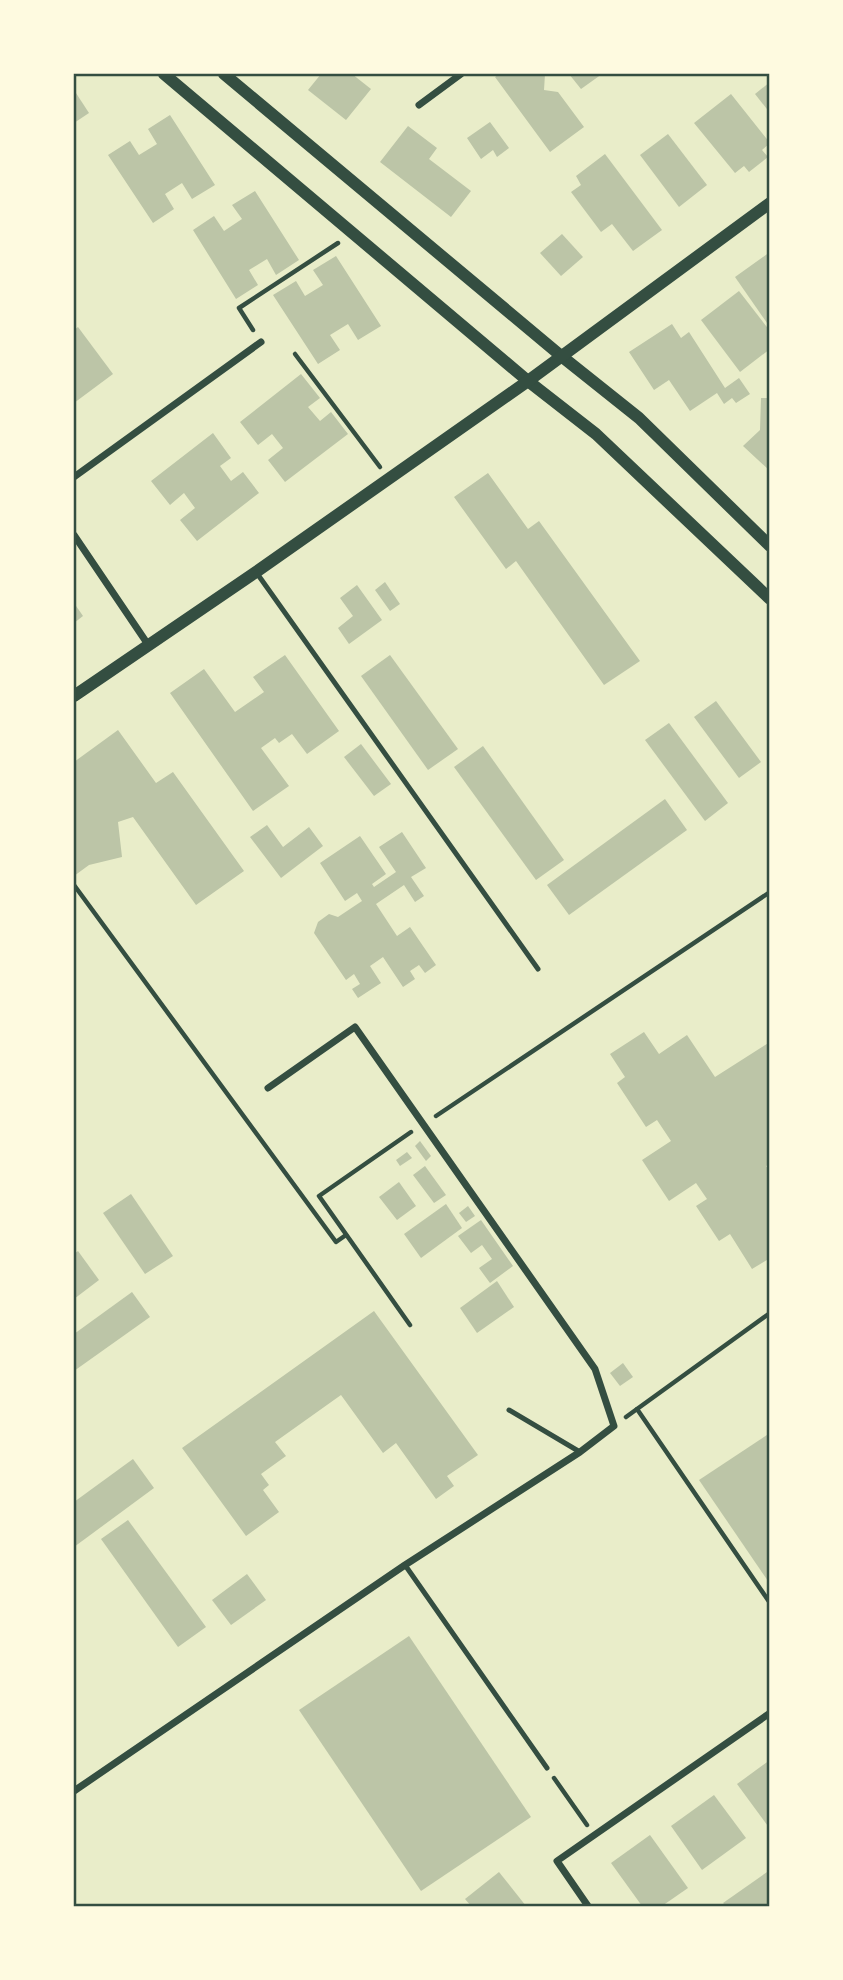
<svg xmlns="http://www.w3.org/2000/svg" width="843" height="1980" font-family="Manrope,sans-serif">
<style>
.building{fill:#bcc5a7}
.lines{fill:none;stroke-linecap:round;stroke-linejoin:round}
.path{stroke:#344e41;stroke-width:4.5}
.service{stroke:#344e41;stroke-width:5}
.minor{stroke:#344e41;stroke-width:7}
.tertiary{stroke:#344e41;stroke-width:12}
.neatline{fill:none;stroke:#344e41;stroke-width:2.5}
</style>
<rect width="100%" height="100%" fill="#e9edc9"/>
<g class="building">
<path d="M 321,74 L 352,74 L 371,89 L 346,120 L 308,90 Z"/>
<path d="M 499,74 L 545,74 L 544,90 L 558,92 L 584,127 L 550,152 L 495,77 Z"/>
<path d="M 569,74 L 602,74 L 581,89 Z"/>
<path d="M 770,82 L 770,113 L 755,94 Z"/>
<path d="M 74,90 L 89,113 L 74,123 Z"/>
<path d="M 731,94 L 770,143 L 762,150 L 768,157 L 749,172 L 744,166 L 735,173 L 694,123 Z"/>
<path d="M 170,115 L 215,185 L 192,199 L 182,183 L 165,194 L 174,209 L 153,223 L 108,155 L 130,141 L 139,155 L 157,144 L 148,129 Z"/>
<path d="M 490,122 L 509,148 L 497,157 L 493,150 L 481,159 L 467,138 Z"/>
<path d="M 408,126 L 437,148 L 429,159 L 471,191 L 451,217 L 380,162 Z"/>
<path d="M 668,134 L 707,185 L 679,207 L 640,155 Z"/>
<path d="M 605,154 L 662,230 L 633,251 L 612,224 L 601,232 L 571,192 L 581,185 L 576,176 Z"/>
<path d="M 255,191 L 299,260 L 276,275 L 267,259 L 249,270 L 258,285 L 236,299 L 193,230 L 214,216 L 224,231 L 242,219 L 232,205 Z"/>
<path d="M 562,234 L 583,257 L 561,276 L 540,253 Z"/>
<path d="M 770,252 L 770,321 L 767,323 L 735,277 Z"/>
<path d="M 336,256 L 381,326 L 358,340 L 348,324 L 330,335 L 340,350 L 318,364 L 273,295 L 296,281 L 305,296 L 323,285 L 313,270 Z"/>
<path d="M 739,291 L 770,331 L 770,349 L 740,372 L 701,320 Z"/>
<path d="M 672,324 L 681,338 L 689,332 L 725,388 L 739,378 L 750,394 L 736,403 L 732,398 L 724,404 L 717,393 L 690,411 L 669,380 L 654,390 L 629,352 Z"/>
<path d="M 78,327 L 113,374 L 74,403 L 74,330 Z"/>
<path d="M 301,374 L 320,398 L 308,407 L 320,421 L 331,412 L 348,434 L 285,482 L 268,460 L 283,448 L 272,434 L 258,445 L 240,422 Z"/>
<path d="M 761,398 L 770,398 L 770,471 L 743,446 L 760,430 Z"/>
<path d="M 213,433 L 231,458 L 220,466 L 231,481 L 243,472 L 259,493 L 197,541 L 180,520 L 195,508 L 184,493 L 170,505 L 151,481 Z"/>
<path d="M 488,473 L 528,529 L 539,521 L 640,661 L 604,685 L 516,561 L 506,569 L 454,497 Z"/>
<path d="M 385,582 L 400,604 L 390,611 L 375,590 Z"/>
<path d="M 357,585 L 382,620 L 349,644 L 338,628 L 353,616 L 340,598 Z"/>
<path d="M 74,603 L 83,616 L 74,623 Z"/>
<path d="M 285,655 L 339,731 L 307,754 L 292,734 L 279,743 L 275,738 L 261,748 L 289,786 L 253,811 L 170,693 L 204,669 L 235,712 L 264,692 L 253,677 Z"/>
<path d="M 390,655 L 458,749 L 428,770 L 361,676 Z"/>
<path d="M 716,701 L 761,762 L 739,778 L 694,717 Z"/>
<path d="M 669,723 L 728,803 L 705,821 L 645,740 Z"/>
<path d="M 118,730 L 156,783 L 173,772 L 244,871 L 196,905 L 133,817 L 118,822 L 122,857 L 89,865 L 74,876 L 74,762 Z"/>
<path d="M 361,744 L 391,784 L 374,796 L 344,757 Z"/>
<path d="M 483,746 L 564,860 L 536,880 L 454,767 Z"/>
<path d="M 665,799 L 687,830 L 569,915 L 547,885 Z"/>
<path d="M 267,825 L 283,847 L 309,827 L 323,846 L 281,878 L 250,837 Z"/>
<path d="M 402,832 L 426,868 L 411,877 L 424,896 L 415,902 L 404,885 L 376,904 L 397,936 L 410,927 L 436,965 L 425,973 L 419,965 L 410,971 L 415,979 L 403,987 L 383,957 L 370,966 L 381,983 L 358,998 L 352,989 L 360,984 L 354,974 L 346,980 L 314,933 L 318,922 L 329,914 L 338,917 L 362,901 L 357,893 L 345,901 L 320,863 L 360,836 L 386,874 L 372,884 L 374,887 L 396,872 L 379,847 Z"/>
<path d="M 644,1032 L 659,1054 L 687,1035 L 715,1077 L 770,1042 L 770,1164 L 766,1166 L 770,1172 L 770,1258 L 752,1269 L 730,1234 L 719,1241 L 696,1206 L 707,1199 L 696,1183 L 669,1201 L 642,1160 L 671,1141 L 657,1120 L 646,1127 L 617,1083 L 625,1077 L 610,1054 Z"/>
<path d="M 420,1141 L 431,1156 L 426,1161 L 415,1146 Z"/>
<path d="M 407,1152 L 412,1158 L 400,1166 L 396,1160 Z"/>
<path d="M 425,1166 L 446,1195 L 434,1203 L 413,1175 Z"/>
<path d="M 399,1182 L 416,1206 L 397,1220 L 379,1197 Z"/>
<path d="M 131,1194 L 173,1256 L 145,1274 L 103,1213 Z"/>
<path d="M 446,1204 L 462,1228 L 421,1258 L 404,1234 Z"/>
<path d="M 468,1206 L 475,1216 L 466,1222 L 459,1213 Z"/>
<path d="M 481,1220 L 513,1266 L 490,1283 L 479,1268 L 492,1259 L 482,1245 L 471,1253 L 458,1236 Z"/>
<path d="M 78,1251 L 99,1280 L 74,1299 L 74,1254 Z"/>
<path d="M 497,1281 L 514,1307 L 477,1333 L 460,1308 Z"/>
<path d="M 132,1292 L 150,1317 L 74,1371 L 74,1334 Z"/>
<path d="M 374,1311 L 478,1455 L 447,1476 L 454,1486 L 436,1499 L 396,1443 L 383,1453 L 341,1395 L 275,1442 L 286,1456 L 261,1474 L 269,1485 L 263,1490 L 279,1512 L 246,1536 L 182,1448 Z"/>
<path d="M 623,1363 L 633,1377 L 620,1386 L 610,1373 Z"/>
<path d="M 770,1433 L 770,1584 L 699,1480 Z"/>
<path d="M 133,1459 L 154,1488 L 74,1547 L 74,1502 Z"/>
<path d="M 128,1520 L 206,1627 L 178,1647 L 101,1539 Z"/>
<path d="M 247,1574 L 266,1600 L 231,1625 L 212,1600 Z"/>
<path d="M 409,1636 L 531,1817 L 421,1891 L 299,1710 Z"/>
<path d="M 770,1760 L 770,1829 L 737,1784 Z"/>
<path d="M 714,1795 L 746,1838 L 702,1870 L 671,1826 Z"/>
<path d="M 650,1835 L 688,1888 L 662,1906 L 642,1906 L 611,1863 Z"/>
<path d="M 770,1870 L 770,1906 L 726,1906 L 723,1903 Z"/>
<path d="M 499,1872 L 526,1906 L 471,1906 L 465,1899 Z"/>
</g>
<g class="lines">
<g class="path">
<path d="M 253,330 L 239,308 L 338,243"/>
<path d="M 295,354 L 380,467"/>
<path d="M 74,885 L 336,1242 L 346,1235"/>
<path d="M 436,1116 L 770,892"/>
<path d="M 410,1325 L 319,1196 L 411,1132"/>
<path d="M 637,1409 L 770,1603"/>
<path d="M 626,1417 L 770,1313"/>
<path d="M 554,1778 L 587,1825"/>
</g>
<g class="service">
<path d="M 256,572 L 538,969"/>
<path d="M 509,1410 L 580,1452"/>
<path d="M 405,1565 L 547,1768"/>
</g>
<g class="minor">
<path d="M 419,105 L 461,74"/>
<path d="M 74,477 L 261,342"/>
<path d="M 74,535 L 149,646"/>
<path d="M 74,1791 L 405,1565 L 580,1452 L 614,1426 L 595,1369 L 355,1027 L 268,1088"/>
<path d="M 588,1906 L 557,1861 L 770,1713"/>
</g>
<g class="tertiary">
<path d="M 164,74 L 528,381 L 596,434 L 770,599"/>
<path d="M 224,74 L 560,355 L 639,418 L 770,546"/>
<path d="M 74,696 L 256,572 L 528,381 L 770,203"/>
</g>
</g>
<rect width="843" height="1980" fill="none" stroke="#fefae0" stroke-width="150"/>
<rect x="75" y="75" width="693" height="1830" class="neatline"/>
</svg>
